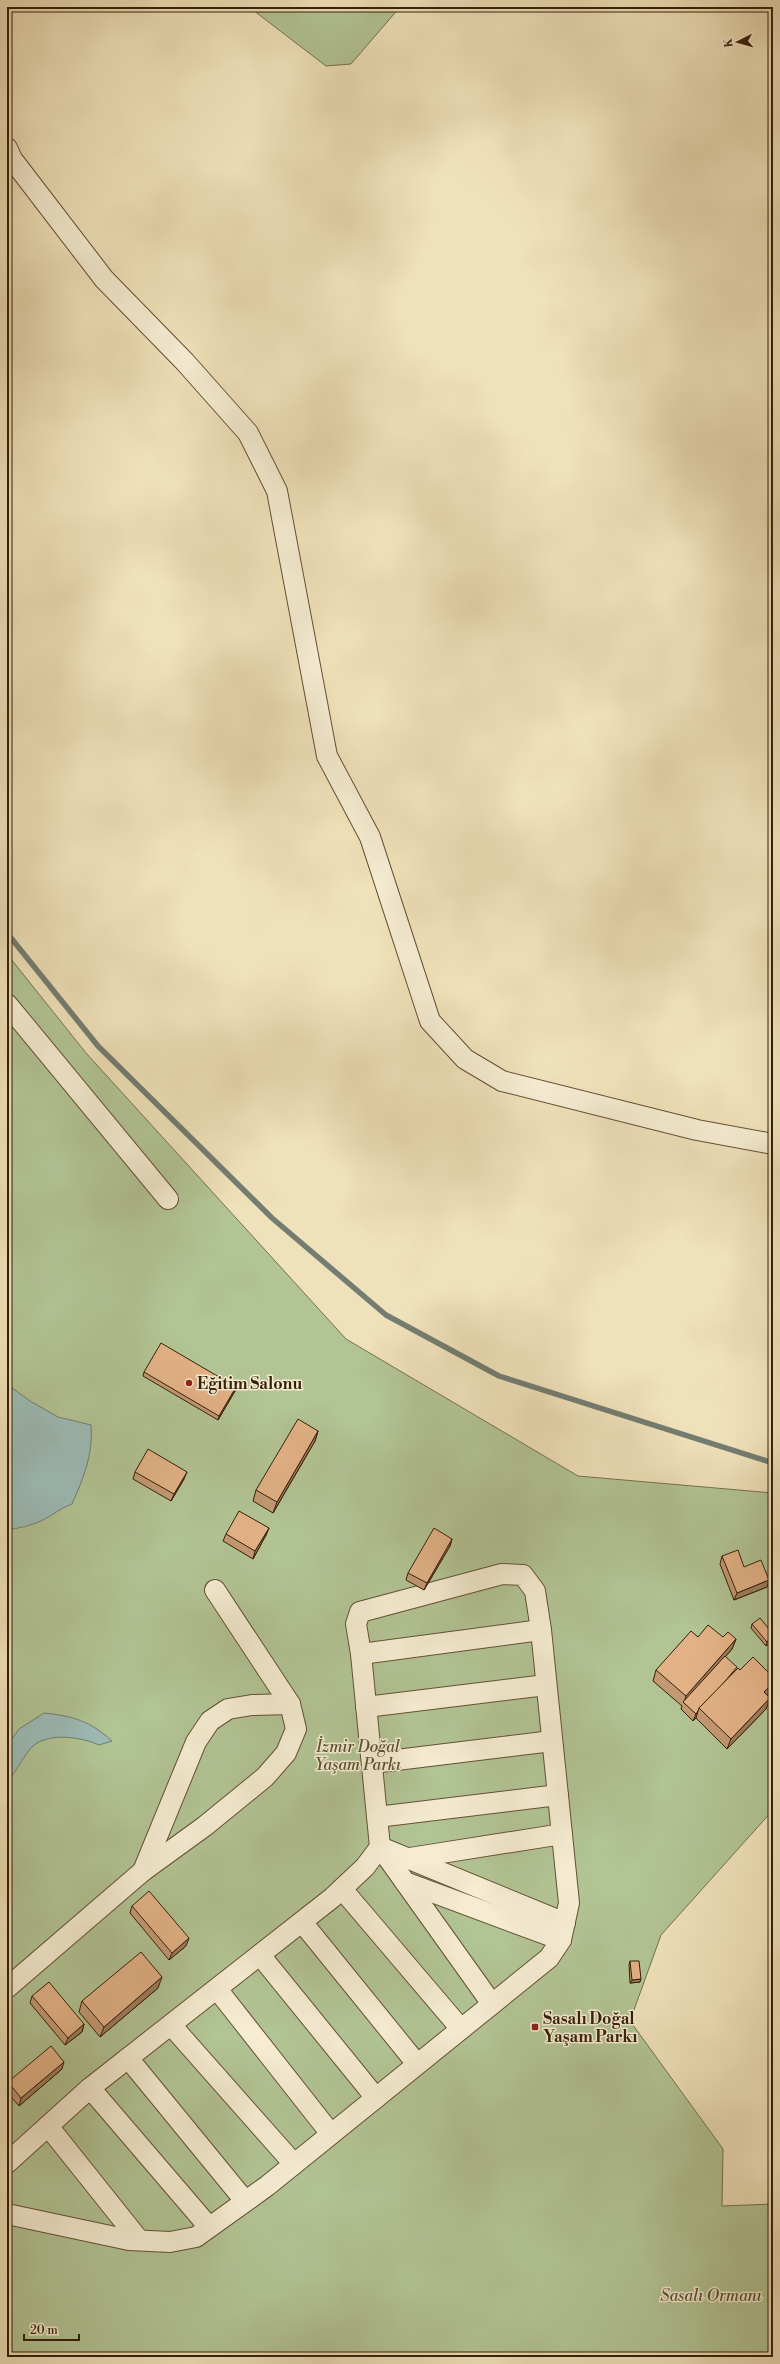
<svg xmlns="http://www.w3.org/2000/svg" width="780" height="2364" font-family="'Libre Bodoni',serif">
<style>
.green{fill:#b2c494;stroke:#74724e}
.water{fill:#9cbcb7;stroke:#737d71}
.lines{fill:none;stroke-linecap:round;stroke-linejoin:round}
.stream{stroke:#737d71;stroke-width:5.5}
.minor-casing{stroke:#645034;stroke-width:22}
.minor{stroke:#f5ecd2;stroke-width:20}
.wall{fill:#c29973;stroke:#351f08}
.shaded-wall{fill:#9e7d5e;stroke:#351f08}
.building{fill:#e2b286;stroke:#351f08}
.poi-dot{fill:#8f2418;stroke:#f5ecd2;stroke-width:1.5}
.labels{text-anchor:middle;stroke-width:3;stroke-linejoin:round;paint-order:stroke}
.poi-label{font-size:16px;font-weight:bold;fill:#351f08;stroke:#f5ecd2;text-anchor:start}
.park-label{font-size:16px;font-style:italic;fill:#5a5132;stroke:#f5ecd2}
</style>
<rect width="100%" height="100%" fill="#efe1b9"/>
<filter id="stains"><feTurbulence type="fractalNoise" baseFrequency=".005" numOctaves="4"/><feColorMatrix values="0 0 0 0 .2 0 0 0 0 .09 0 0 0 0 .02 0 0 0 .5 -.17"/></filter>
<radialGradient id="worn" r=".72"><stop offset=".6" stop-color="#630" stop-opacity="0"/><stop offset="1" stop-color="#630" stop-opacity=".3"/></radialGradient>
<g class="green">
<path d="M 249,7 L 400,7 L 351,64 L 326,66 Z"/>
<path d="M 7,954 L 86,1053 L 346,1339 L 578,1476 L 773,1493 L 773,1810 L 661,1935 L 630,2021 L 723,2149 L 722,2206 L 773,2204 L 773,2357 L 7,2357 Z"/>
</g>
<g class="water">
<path d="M 7,1384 L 30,1401 L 58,1417 L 91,1425 C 93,1455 84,1477 72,1504 C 60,1508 52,1516 41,1521 C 30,1526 19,1528 7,1530 Z"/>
<path d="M 44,1713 C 73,1716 90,1721 112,1741 L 99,1745 C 82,1737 49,1732 33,1746 C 23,1756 17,1771 7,1782 L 7,1746 L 19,1729 Z"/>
</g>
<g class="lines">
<path class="stream" d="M 7,933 L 98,1046 L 272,1218 L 386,1315 L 499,1376 L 773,1463"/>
<g class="minor-casing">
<g id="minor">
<path d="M 7,148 L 12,159 L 104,279 L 185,362 L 248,433 L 277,491 L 327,756 L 370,837 L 430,1021 L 465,1059 L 502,1081 L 697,1130 L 773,1144"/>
<path d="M 7,1004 L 168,1199"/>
<path d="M 361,1654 L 541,1630"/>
<path d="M 366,1707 L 546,1685"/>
<path d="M 372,1763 L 552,1741"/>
<path d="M 377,1817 L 558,1795"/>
<path d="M 380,1847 L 565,1923"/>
<path d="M 380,1847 L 492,2004"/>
<path d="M 410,1858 L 562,1834"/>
<path d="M 143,1871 L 196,1742 L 210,1721 L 228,1709 L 252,1705 L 290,1704"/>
<path d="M 405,1882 L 561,1940"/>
<path d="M 342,1889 L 461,2029"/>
<path d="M 302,1922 L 417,2064"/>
<path d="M 260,1955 L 376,2098"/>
<path d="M 7,1988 L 143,1871 L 205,1826 L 265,1777 L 286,1753 L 296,1729 L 290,1704 L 215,1590"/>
<path d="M 217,1989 L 331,2134"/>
<path d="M 171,2025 L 294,2164"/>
<path d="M 128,2058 L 245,2201"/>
<path d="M 90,2088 L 209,2227"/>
<path d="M 48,2126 L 139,2240"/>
<path d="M 7,2163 L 90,2088 L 332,1898 L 365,1867 L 380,1847 L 361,1654 L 356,1624 L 360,1612 L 502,1574 L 523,1575 L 535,1591 L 541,1630 L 569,1903 L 561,1940 L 549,1958 L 267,2186 L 196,2237 L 170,2242 L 129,2240 L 7,2214"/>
</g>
</g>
<use href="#minor" class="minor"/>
</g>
<g class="wall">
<path d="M 144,1372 L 236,1387 L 235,1391 L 218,1420 L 143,1376 Z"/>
<path d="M 318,1431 L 315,1441 L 273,1513 L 253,1501 L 256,1490 Z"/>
<path d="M 135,1472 L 184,1479 L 171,1501 L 133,1479 Z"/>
<path d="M 269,1528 L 266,1535 L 253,1559 L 223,1541 L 226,1534 Z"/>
<path d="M 452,1539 L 450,1546 L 424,1590 L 406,1580 L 408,1573 Z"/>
<path d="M 722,1556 L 769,1580 L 767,1587 L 734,1600 L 720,1564 Z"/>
<path d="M 752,1624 L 773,1634 L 766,1646 L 751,1628 Z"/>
<path d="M 698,1637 L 723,1637 L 736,1639 L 732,1649 L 725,1657 L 737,1670 L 773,1677 L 773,1688 L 772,1690 L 767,1695 L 766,1709 L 727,1749 L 696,1718 L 693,1721 L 681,1709 L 682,1706 L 653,1681 L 656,1670 Z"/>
<path d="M 132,1906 L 186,1946 L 169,1960 L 130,1913 Z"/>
<path d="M 630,1961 L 640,1982 L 630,1983 L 629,1965 Z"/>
<path d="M 158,1988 L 100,2037 L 79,2012 L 82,2001 Z"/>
<path d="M 32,1996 L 84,2024 L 82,2032 L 65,2045 L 30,2003 Z"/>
<path d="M 62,2069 L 19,2106 L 7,2092 L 7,2084 L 8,2082 Z"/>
</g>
<g class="shaded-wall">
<path d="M 236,1387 L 235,1391 L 218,1420 L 219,1416 Z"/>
<path d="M 318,1431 L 315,1441 L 273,1513 L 277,1502 Z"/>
<path d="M 187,1472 L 184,1479 L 171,1501 L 174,1494 Z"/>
<path d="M 269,1528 L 266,1535 L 253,1559 L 255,1551 Z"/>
<path d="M 452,1539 L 450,1546 L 424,1590 L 427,1583 Z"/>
<path d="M 769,1580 L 767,1587 L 734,1600 L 737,1593 Z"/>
<path d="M 773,1637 L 773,1640 L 766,1646 L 767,1642 Z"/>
<path d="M 736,1639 L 732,1649 L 685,1704 L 684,1703 L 686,1696 Z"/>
<path d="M 773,1683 L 773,1688 L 772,1690 L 760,1703 L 764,1692 Z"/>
<path d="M 770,1698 L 766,1709 L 727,1749 L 731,1739 Z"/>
<path d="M 698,1711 L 696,1718 L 693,1721 L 696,1714 Z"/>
<path d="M 189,1938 L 186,1946 L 169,1960 L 172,1953 Z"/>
<path d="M 162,1977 L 158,1988 L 100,2037 L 104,2027 Z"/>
<path d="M 641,1979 L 640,1982 L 630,1983 L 632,1980 Z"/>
<path d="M 84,2024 L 82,2032 L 65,2045 L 68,2038 Z"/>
<path d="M 64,2062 L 62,2069 L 19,2106 L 21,2098 Z"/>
</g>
<g class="building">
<path d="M 161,1343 L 236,1387 L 219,1416 L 144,1372 Z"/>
<path d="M 298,1419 L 318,1431 L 277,1502 L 256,1490 Z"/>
<path d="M 148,1449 L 187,1472 L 174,1494 L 135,1472 Z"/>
<path d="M 239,1511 L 269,1528 L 255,1551 L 226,1534 Z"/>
<path d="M 434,1528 L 452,1539 L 427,1583 L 408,1573 Z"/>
<path d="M 738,1550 L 744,1567 L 761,1560 L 769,1580 L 737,1593 L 722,1556 Z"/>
<path d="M 760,1618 L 773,1634 L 773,1637 L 767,1642 L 752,1624 Z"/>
<path d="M 708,1625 L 723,1637 L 728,1632 L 736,1639 L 686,1696 L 656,1670 L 691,1631 L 698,1637 Z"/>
<path d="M 725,1656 L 737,1667 L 721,1686 L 699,1708 L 698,1711 L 696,1714 L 683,1702 Z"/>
<path d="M 753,1657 L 773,1677 L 773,1683 L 764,1692 L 770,1698 L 731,1739 L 699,1708 L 738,1668 L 740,1670 Z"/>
<path d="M 149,1891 L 189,1938 L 172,1953 L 132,1906 Z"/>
<path d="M 141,1952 L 162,1977 L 104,2027 L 82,2001 Z"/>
<path d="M 630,1961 L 639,1961 L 641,1979 L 632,1980 Z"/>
<path d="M 49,1982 L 84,2024 L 68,2038 L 32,1996 Z"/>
<path d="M 51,2046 L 64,2062 L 21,2098 L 8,2082 Z"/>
</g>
<g class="poi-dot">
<circle cx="189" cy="1383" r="4"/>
<rect x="531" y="2023" width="8" height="8" rx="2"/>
</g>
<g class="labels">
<g class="poi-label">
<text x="197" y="1389">Eğitim Salonu</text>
<text x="543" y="2024">Sasalı Doğal<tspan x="543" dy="18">Yaşam Parkı</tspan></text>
</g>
<g class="park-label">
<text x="358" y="1752">İzmir Doğal<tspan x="358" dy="18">Yaşam Parkı</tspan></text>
<text x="711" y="2301">Sasalı Ormanı</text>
</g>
</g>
<rect width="780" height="2364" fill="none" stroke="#efe1b9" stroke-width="24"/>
<rect x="8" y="8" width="764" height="2348" fill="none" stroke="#351f08" stroke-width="2"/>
<rect x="12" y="12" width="756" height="2340" fill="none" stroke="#351f08"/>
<g transform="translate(738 42) rotate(264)" stroke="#f5ecd2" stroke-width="3" paint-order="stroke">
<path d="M0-3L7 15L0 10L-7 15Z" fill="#351f08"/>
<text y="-6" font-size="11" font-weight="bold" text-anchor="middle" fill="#351f08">K</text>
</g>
<path d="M24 2334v6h55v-6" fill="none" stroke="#351f08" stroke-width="2"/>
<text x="30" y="2334" font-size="12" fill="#351f08" stroke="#f5ecd2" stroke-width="3" paint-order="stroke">20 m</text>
<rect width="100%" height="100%" filter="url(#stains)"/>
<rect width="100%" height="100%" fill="url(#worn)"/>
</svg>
